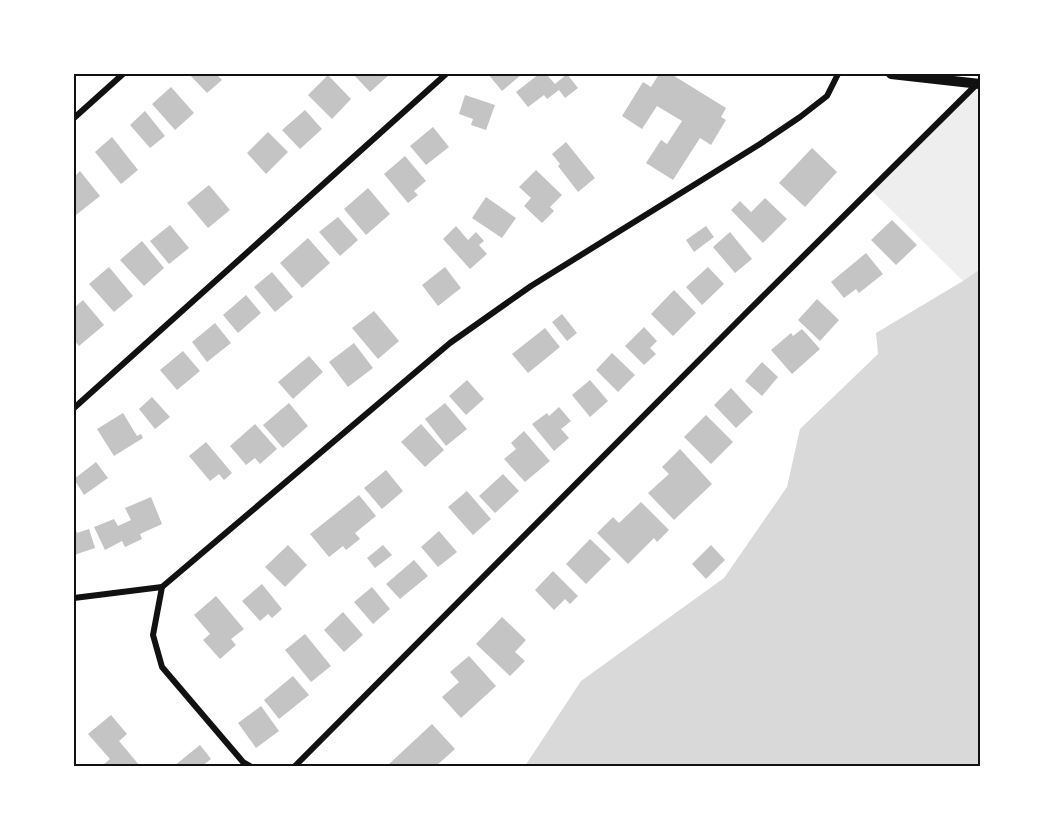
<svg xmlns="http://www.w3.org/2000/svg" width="1054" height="840" font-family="Raleway,sans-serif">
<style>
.green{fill:#eee}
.water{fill:#d9d9d9}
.building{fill:#c4c4c4}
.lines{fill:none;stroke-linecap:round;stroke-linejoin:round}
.minor{stroke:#111;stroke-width:6}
.tertiary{stroke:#111;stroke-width:10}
.neatline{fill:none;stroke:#111;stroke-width:2}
</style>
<rect width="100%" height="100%" fill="#fff"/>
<path class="green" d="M 980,84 L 980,269 L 963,281 L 871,190 Z"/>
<path class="water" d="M 980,269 L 980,766 L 525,766 L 581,681 L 724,578 L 787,487 L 800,429 L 878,354 L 876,333 L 963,281 Z"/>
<g class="building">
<path d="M 189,74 L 216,74 L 222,80 L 207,93 Z"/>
<path d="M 353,74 L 390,74 L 370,92 Z"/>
<path d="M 488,74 L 522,74 L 502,91 Z"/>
<path d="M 539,74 L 546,74 L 555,84 L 567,74 L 578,88 L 565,98 L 559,90 L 547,99 L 544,95 L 528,107 L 516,92 Z"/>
<path d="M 659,74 L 671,74 L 726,108 L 721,117 L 726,120 L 711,145 L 700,138 L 673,180 L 646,163 L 661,140 L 667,144 L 682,121 L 657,106 L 642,129 L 622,116 L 643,82 L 651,87 Z"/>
<path d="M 328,75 L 351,99 L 332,119 L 308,95 Z"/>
<path d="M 171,87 L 194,113 L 175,130 L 152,104 Z"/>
<path d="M 465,95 L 495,105 L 486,130 L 471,125 L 473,119 L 459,114 Z"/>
<path d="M 305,110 L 322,129 L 300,149 L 282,130 Z"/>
<path d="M 145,111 L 165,136 L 150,148 L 130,125 Z"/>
<path d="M 433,127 L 449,147 L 426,165 L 410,146 Z"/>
<path d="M 268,132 L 288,152 L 266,174 L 247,153 Z"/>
<path d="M 112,137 L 138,170 L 121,184 L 95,152 Z"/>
<path d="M 566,142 L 595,178 L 578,192 L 558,166 L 560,164 L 552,154 Z"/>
<path d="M 812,148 L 837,172 L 805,207 L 779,183 Z"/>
<path d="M 405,156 L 426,181 L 414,191 L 418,195 L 408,203 L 384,174 Z"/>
<path d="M 536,170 L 562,195 L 550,207 L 554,211 L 542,223 L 524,206 L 531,198 L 519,187 Z"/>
<path d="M 80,171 L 100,196 L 76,215 L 74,212 L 74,177 Z"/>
<path d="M 209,185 L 230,210 L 208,228 L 187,203 Z"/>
<path d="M 368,188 L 390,214 L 366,235 L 344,209 Z"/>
<path d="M 486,197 L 516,218 L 502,238 L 472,218 Z"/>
<path d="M 765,198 L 787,219 L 763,243 L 731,210 L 740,201 L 751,212 Z"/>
<path d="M 338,217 L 358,240 L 340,256 L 319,232 Z"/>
<path d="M 892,220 L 917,245 L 896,265 L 871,240 Z"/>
<path d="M 170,225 L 189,248 L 169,264 L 150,241 Z"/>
<path d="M 456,226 L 468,240 L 476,232 L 484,241 L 479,245 L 487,254 L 470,269 L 443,239 Z"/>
<path d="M 706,226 L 714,237 L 694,252 L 686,240 Z"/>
<path d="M 730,232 L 752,259 L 735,273 L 713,247 Z"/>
<path d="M 308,238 L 330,263 L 302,288 L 280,263 Z"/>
<path d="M 142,241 L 164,268 L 144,286 L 120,260 Z"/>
<path d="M 866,253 L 883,274 L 859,293 L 856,289 L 844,298 L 831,282 Z"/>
<path d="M 109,267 L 133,296 L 114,312 L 89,284 Z"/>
<path d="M 445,267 L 461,288 L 438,306 L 422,285 Z"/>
<path d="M 708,267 L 724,284 L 702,305 L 686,287 Z"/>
<path d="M 272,272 L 293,297 L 275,312 L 254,287 Z"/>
<path d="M 674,290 L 696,313 L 673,336 L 651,314 Z"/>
<path d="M 246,295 L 261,313 L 238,333 L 223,315 Z"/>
<path d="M 817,299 L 839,320 L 820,341 L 798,320 Z"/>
<path d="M 83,300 L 104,325 L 79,346 L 74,340 L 74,308 Z"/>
<path d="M 374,311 L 399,341 L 378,359 L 352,328 Z"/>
<path d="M 562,314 L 577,333 L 567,341 L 552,322 Z"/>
<path d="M 215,323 L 231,343 L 207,362 L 192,342 Z"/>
<path d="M 644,327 L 657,341 L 650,348 L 656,354 L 644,365 L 625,346 Z"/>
<path d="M 545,328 L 560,347 L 528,373 L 512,354 Z"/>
<path d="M 802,329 L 820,349 L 792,374 L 771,350 L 791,333 L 793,336 Z"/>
<path d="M 354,343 L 373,368 L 348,387 L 329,362 Z"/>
<path d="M 183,351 L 200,371 L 177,390 L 160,370 Z"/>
<path d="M 612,353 L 635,375 L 618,392 L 596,370 Z"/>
<path d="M 309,356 L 323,372 L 293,399 L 278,382 Z"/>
<path d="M 762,362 L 778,377 L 762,396 L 745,381 Z"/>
<path d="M 467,380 L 484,399 L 466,415 L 449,396 Z"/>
<path d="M 590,380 L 608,401 L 590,417 L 572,395 Z"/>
<path d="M 731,388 L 753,412 L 736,428 L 714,405 Z"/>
<path d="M 152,397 L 170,417 L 155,429 L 139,409 Z"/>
<path d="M 289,403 L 308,426 L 283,448 L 263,425 Z"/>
<path d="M 445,403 L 467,429 L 446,446 L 425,419 Z"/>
<path d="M 559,407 L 571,421 L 561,429 L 569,438 L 554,451 L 532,424 L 547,413 L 549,416 Z"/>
<path d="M 123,413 L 137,436 L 141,434 L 143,438 L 114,456 L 97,429 Z"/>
<path d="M 706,415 L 733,442 L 711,464 L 684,437 Z"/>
<path d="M 255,424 L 277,449 L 260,464 L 255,458 L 246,465 L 230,446 Z"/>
<path d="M 421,424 L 444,450 L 425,467 L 401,442 Z"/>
<path d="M 524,431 L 550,461 L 525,482 L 504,459 L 516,449 L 511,443 Z"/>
<path d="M 206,442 L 232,473 L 224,480 L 219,474 L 210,481 L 189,456 Z"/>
<path d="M 680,449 L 712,484 L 674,520 L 648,493 L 669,474 L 662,467 Z"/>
<path d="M 96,462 L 108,478 L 84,495 L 74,479 Z"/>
<path d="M 386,470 L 403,491 L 382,509 L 364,488 Z"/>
<path d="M 503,474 L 519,491 L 495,513 L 479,496 Z"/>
<path d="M 467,491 L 491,519 L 473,535 L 448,507 Z"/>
<path d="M 359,495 L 376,516 L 355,533 L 360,539 L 346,550 L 343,546 L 329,557 L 310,534 Z"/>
<path d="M 151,497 L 162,524 L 140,534 L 142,539 L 125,547 L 122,541 L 105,550 L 94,527 L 114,519 L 118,526 L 131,520 L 125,508 Z"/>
<path d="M 641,502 L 669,530 L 657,542 L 654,538 L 628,564 L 597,533 L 613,517 L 619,523 Z"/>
<path d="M 74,525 L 77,533 L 89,529 L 95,548 L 74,555 Z"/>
<path d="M 439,531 L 457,552 L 438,567 L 421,547 Z"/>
<path d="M 590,539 L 611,559 L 586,584 L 566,564 Z"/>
<path d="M 288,545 L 307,565 L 285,587 L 265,567 Z"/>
<path d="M 383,545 L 392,555 L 375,568 L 367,558 Z"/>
<path d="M 711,545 L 725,560 L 706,579 L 692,564 Z"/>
<path d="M 414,560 L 428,576 L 400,599 L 386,584 Z"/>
<path d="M 553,571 L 578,596 L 570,604 L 565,599 L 554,610 L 535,590 Z"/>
<path d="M 262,584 L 282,609 L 272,618 L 268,614 L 260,621 L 242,601 Z"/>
<path d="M 372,587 L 390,609 L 373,624 L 354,602 Z"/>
<path d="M 216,596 L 244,629 L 231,639 L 236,645 L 220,659 L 203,640 L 210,634 L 194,615 Z"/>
<path d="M 343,612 L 363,635 L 344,652 L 324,630 Z"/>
<path d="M 502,617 L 526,640 L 515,652 L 525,661 L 510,676 L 476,644 Z"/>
<path d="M 305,634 L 331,666 L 311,682 L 285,650 Z"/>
<path d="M 469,656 L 496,686 L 461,718 L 442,697 L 459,682 L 450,672 Z"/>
<path d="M 293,676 L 309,695 L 279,719 L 264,700 Z"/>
<path d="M 261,706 L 279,731 L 256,748 L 238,723 Z"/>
<path d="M 111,715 L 127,734 L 119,741 L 140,766 L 104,766 L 103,765 L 110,759 L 88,734 Z"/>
<path d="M 432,724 L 455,749 L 436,766 L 389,766 L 388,765 Z"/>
<path d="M 200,745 L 211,759 L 202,766 L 174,766 Z"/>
</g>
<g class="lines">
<g class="minor">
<path d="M 74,118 L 123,74"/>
<path d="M 74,408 L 446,74"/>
<path d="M 162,587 L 153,635 L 162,667 L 243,762 L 250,766"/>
<path d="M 74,598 L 162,587 L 450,343 L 531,286 L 760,144 L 800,117 L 827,96 L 838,74"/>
<path d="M 295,766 L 746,313 L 977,84"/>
</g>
<path class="tertiary" d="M 891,74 L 980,84"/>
</g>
<rect width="1054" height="840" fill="none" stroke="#ffffff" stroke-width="150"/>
<rect x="75" y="75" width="904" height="690" class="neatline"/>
</svg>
